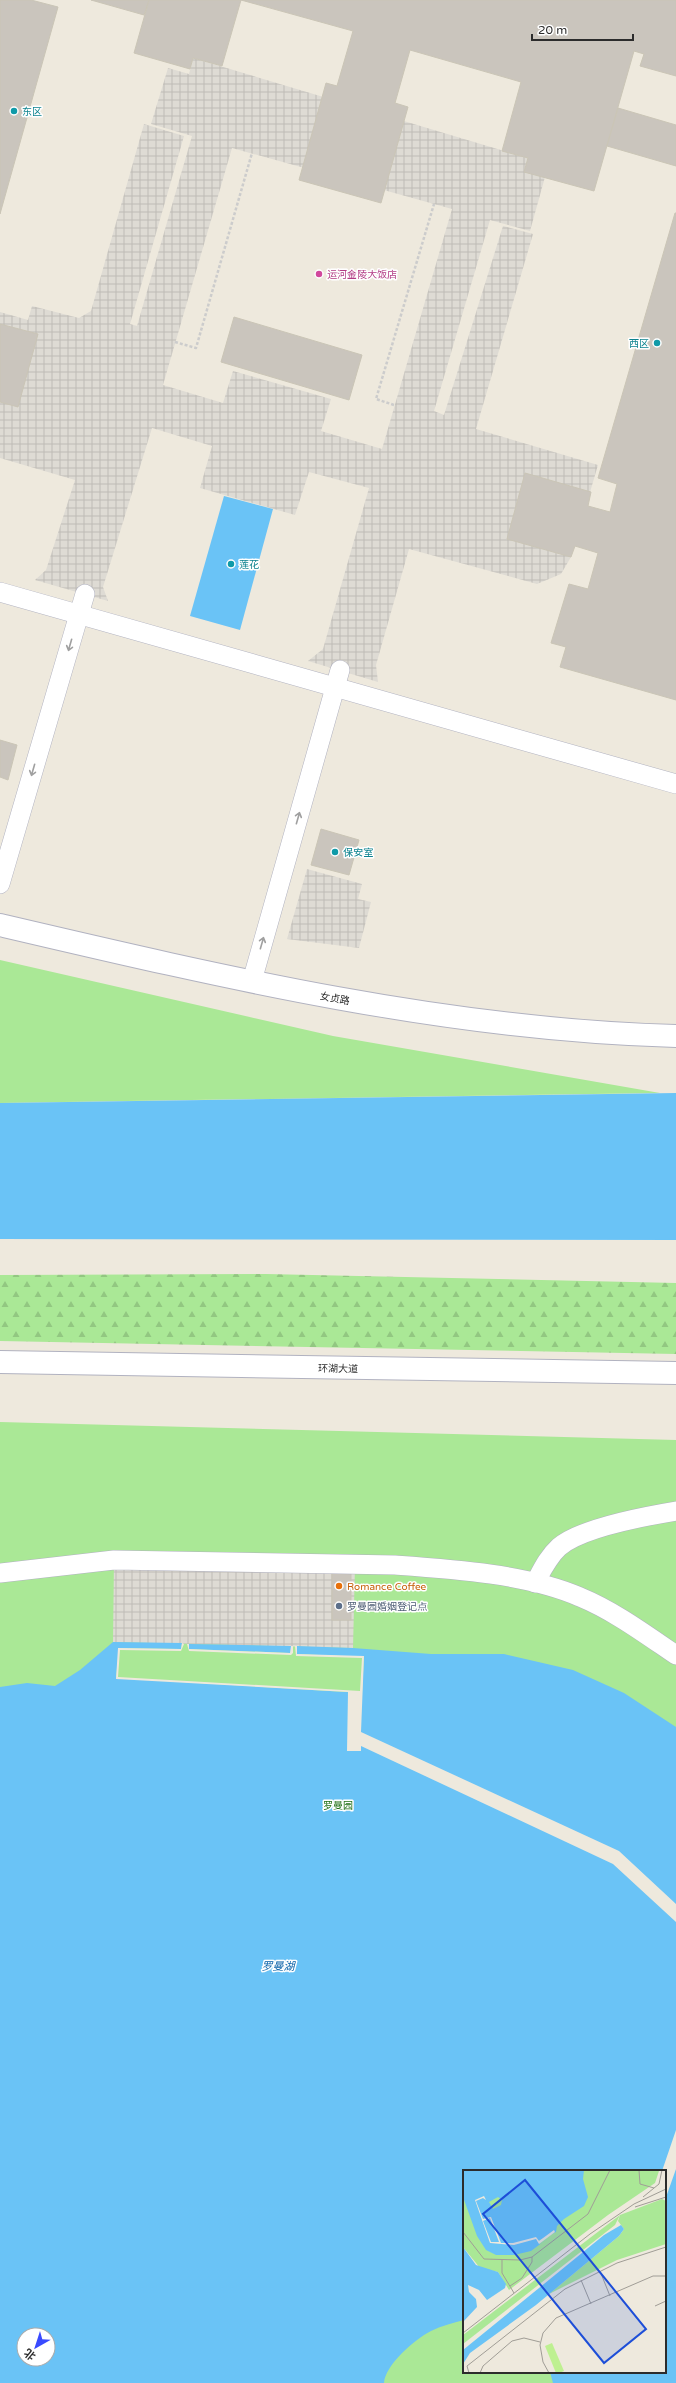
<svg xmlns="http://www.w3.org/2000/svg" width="676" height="2383" font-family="'Varela Round','Noto Sans SC',sans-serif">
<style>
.grass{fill:#aae896;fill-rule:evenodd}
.forest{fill:url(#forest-firs)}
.plaza{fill:url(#plaza-grid);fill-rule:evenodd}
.water{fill:#6ac3f6;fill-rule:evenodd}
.pier{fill:#eee9dd}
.building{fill:#cac5bd;stroke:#cac5b6}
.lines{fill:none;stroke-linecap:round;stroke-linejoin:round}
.service-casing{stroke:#b1b2c0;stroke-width:20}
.tertiary-casing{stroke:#b1b2c0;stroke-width:24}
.secondary-casing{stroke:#b1b2c0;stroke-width:24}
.path{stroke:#ccc;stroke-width:2.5;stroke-dasharray:3 2;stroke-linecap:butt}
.service{stroke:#fff;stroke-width:19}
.tertiary{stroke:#fff;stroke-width:22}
.secondary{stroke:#fff;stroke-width:22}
.oneway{stroke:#a0a0a0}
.culture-dot{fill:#0f9aa8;stroke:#fff;stroke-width:1.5}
.hotel-dot{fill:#d1479c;stroke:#fff;stroke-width:1.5}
.food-dot{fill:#e8710a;stroke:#fff;stroke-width:1.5}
.service-dot{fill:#5c6f8a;stroke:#fff;stroke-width:1.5}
.labels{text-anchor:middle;stroke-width:3;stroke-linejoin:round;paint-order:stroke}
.culture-label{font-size:10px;fill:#0d838f;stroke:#fff;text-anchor:start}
.hotel-label{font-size:10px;fill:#b23c85;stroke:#fff;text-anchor:start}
.street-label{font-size:10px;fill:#2c2c2c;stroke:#fff}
.food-label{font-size:10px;fill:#c56008;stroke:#fff;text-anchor:start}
.service-label{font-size:10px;fill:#4e5e75;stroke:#fff;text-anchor:start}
.park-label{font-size:10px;fill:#1f6f16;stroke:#fff}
.water-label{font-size:11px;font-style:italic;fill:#055fa7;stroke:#fff}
.inset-road{fill:none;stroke:#a09d96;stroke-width:1}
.view{fill:#1d4ed8;fill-opacity:0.15;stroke:#1d4ed8;stroke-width:2}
.inset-edge{fill:none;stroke:#2c2c2c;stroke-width:2}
</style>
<defs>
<pattern id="forest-firs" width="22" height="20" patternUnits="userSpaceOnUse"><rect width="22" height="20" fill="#aae896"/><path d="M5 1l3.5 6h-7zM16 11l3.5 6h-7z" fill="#92c781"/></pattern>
<pattern id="plaza-grid" width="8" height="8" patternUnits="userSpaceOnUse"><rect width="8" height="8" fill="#dedbd4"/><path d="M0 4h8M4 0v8" fill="none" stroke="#bfbcb6"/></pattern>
</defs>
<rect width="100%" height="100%" fill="#eee9dd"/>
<g class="grass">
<path d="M 0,960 L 333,1036 L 660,1093 L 0,1103 Z"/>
<path d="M 0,1422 L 676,1440 L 676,2383 L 0,2383 ZM 464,2171 L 665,2171 L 665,2372 L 464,2372 ZM 24,2335 L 48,2335 L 48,2359 L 24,2359 Z"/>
</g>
<path class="forest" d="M 266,1274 L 676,1283 L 676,1354 L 0,1341 L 0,1275 Z"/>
<g class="plaza">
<path d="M 193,58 L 528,158 L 545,177 L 530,231 L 490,220 L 434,411 L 444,415 L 503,226 L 533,234 L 476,429 L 598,465 L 571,557 L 561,574 L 537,584 L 409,549 L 376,665 L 378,682 L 308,661 L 323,649 L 369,488 L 309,472 L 295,515 L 200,488 L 212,446 L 152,428 L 103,587 L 108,601 L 35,580 L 46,570 L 75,480 L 0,458 L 0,312 L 28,320 L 32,306 L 79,318 L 91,311 L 144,124 L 184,136 L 130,324 L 137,326 L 192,136 L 151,124 L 168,68 L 189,74 ZM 232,148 L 452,209 L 382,449 L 321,431 L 331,399 L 233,371 L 223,403 L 163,385 Z"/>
<path d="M 307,869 L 362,884 L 358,899 L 371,902 L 359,948 L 287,939 Z"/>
<path d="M 114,1560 L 355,1565 L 353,1648 L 113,1642 Z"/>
</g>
<g class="water">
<path d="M 224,496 L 273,509 L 240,630 L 190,616 Z"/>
<path d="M 676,1093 L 676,1240 L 0,1239 L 0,1103 Z"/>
<path d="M 113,1642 L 182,1643 L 181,1649 L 119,1648 L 116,1678 L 362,1693 L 364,1657 L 297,1654 L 297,1646 L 353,1648 L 431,1654 L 504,1654 L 573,1670 L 624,1693 L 676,1727 L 676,2383 L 553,2383 L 550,2372 L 665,2372 L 665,2171 L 464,2171 L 464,2320 C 453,2323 441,2326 431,2331 C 415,2339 385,2365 384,2383 L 0,2383 L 0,1687 L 27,1683 L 55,1686 L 80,1670 ZM 24,2335 L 48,2335 L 48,2359 L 24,2359 Z"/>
<path d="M 189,1644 L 291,1646 L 291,1653 L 189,1649 Z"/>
</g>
<g class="pier">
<path d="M 182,1643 L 184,1644 L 181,1651 L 120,1650 L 118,1677 L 360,1691 L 362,1658 L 296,1656 L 295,1646 L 297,1646 L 297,1654 L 364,1656 L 361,1732 L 619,1851 L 676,1904 L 676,1922 L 613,1864 L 361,1746 L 361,1751 L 347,1751 L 348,1692 L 116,1679 L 118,1648 L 181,1649 Z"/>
<path d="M 187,1644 L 189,1644 L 189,1649 L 290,1653 L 291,1646 L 293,1646 L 293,1653 L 291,1655 L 189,1651 Z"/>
<path d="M 676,2130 L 676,2169 L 665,2200 L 665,2171 L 662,2171 Z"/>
</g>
<g class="building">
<path d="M 0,0 L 31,0 L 58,7 L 0,214 Z"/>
<path d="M 91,0 L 149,0 L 144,15 Z"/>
<path d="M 149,0 L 241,0 L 222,66 L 193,58 L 190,69 L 134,53 Z"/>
<path d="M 241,0 L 676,0 L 676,76 L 640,66 L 644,54 L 634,51 L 594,191 L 524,172 L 528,158 L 502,151 L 521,82 L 410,50 L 395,103 L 408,107 L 381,203 L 299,180 L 326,83 L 337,86 L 353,31 Z"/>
<path d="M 618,108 L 676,125 L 676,166 L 607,146 Z"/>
<path d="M 675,213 L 676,213 L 676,700 L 560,667 L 566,647 L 551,643 L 569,584 L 588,589 L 598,553 L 575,546 L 571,557 L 507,539 L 525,473 L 591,492 L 588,506 L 610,512 L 617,484 L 598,478 Z"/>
<path d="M 234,317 L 362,355 L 349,400 L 221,362 Z"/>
<path d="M 0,324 L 38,334 L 18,407 L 0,402 Z"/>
<path d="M 0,740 L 17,745 L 8,780 L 0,777 Z"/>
<path d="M 321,829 L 359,840 L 349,875 L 311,865 Z"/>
<rect x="332" y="1573" width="19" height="47"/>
</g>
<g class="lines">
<g class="service-casing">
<g id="service">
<path d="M 0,592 L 676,784"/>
<path d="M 0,884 L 85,594"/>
<path d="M 252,981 L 340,670"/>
<path d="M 0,1573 L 114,1560 L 395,1565 C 452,1569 528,1574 580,1597 C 614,1611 645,1634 676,1655"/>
<path d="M 535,1583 C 542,1570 548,1557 559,1547 C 581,1528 646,1516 676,1511"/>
</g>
</g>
<g class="tertiary-casing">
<path id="tertiary" d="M 0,925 C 222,977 447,1030 676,1036"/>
</g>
<g class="secondary-casing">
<path id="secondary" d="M 0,1362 L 676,1373"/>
</g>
<g class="path">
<path d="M 175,342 L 196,348 L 252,153"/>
<path d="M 394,405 L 376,399 L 434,204"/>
</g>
<use href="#service" class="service"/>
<use href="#tertiary" class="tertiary"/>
<use href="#secondary" class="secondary"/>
</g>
<defs><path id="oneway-shaft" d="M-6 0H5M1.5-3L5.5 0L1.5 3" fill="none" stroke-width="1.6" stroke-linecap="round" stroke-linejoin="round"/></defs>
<g class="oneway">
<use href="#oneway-shaft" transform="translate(70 645) rotate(106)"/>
<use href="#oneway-shaft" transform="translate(33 770) rotate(106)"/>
<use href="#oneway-shaft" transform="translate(298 818) rotate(-74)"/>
<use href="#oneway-shaft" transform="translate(262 943) rotate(-74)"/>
</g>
<g class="culture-dot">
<circle cx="14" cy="111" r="4"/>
<circle cx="657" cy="343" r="4"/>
<circle cx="231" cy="564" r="4"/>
<circle cx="335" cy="852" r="4"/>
</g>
<circle class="hotel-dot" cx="319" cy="274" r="4"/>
<circle class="food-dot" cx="339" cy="1586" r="4"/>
<circle class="service-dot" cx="339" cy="1606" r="4"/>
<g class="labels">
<g class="culture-label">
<text x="22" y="115">东区</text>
<text x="649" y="347" text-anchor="end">西区</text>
<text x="239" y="568">莲花</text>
<text x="343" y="856">保安室</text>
</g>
<g class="hotel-label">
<text x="327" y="278">运河金陵大饭店</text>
</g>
<g class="street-label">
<text transform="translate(335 998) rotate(10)" y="4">女贞路</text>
<text transform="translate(338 1368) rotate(1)" y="4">环湖大道</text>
</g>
<g class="food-label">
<text x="347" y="1590">Romance Coffee</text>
</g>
<g class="service-label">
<text x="347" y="1610">罗曼园婚姻登记点</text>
</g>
<g class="park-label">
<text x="338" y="1809">罗曼园</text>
</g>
<g class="water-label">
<text x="278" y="1970">罗曼湖</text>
</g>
</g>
<g transform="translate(463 2170)">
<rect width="203" height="203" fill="#eee9dd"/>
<path d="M 0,0 L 196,0 L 196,1 L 192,13 L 145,45 L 46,120 L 35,102 L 17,98 L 0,77 ZM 199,29 L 203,31 L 203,74 L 154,90 L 86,124 L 156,66 L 161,59 L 155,51 L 157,45 Z" fill="#aae896"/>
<path d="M 157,45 L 152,55 L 0,174 L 0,165 Z" fill="#aae896"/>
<path d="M 89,173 L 101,201 L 96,203 L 93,203 L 82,176 Z" fill="#bef091"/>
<path d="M 0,0 L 121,0 L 120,9 L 125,27 L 121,36 L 101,49 L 94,56 L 93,62 L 75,71 L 77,74 L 88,66 L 68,81 L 51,85 L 33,85 L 23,80 L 14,66 L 0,27 ZM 35,27 L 39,30 L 38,35 L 30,39 L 26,32 ZM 158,55 L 161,59 L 156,66 L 73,135 L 7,183 L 0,194 L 0,180 L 141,65 ZM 0,77 L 13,95 L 35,102 L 43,114 L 42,118 L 24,130 L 16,120 L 5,115 L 6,122 L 13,129 L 14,137 L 0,152 Z" fill="#6ac3f6" fill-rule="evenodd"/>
<path d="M 21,26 L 23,30 L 20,28 L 13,31 L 20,49 L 28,47 L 38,73 L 50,73 L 73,67 L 76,71 L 91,60 L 92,62 L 76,74 L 73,69 L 51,75 L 27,73 L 12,30 ZM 27,48 L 36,72 L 28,72 L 20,51 Z" fill="#eee9dd" fill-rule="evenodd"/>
<path class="inset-road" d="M 176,0 L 177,14 L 191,18M 180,27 L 196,14 L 199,0M 172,37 L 203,27M 0,62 L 21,89 L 57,90 L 69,87 L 125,44 L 147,0M 39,89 L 39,103 L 51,123M 137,101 L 147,126M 118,110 L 128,134M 47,116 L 59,108 L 69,92 L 69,87M 192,136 L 203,131M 0,163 L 127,64 L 171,34 L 203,19M 6,203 L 4,196 L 102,119 L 154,93 L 203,77M 17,203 L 20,196 L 49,171 L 61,168 L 77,172M 86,203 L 80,192 L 77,175 L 80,163 L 93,148 L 190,106 L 203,106"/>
<path class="view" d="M 62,10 L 183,159 L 141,193 L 20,44 Z"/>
<rect width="203" height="203" class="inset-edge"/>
</g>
<g transform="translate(36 2347) rotate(219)"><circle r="19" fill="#ffffff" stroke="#ababab"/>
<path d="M0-3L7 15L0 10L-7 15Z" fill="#394aff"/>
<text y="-6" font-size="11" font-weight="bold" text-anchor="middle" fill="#2c2c2c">北</text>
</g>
<path d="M532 34v6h101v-6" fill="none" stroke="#2c2c2c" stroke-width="2"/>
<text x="538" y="34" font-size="12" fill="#2c2c2c" stroke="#ffffff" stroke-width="3" paint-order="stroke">20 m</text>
</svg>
